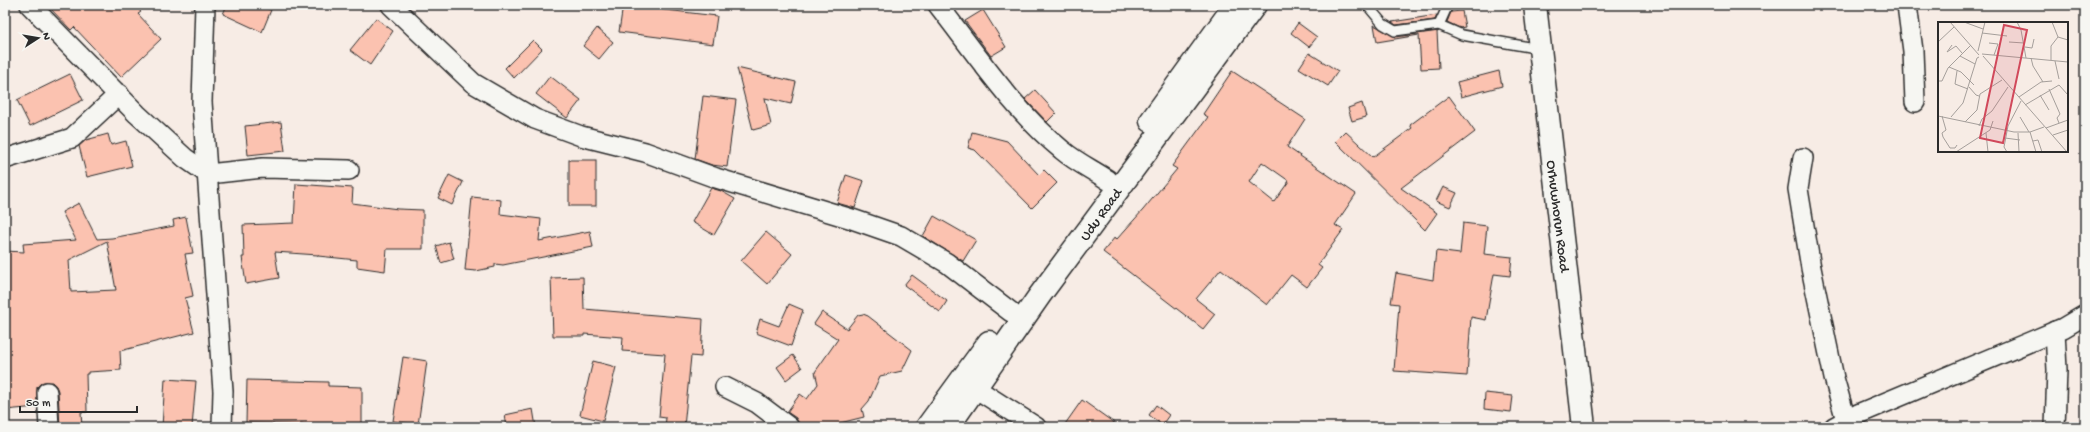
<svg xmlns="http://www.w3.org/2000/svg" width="2090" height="432" font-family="'Gochi Hand',sans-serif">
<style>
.building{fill:#fbc2b0;stroke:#2b2b2b;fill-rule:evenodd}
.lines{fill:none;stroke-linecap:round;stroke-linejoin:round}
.service-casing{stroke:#2b2b2b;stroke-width:12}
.minor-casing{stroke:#2b2b2b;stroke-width:22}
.tertiary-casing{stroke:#2b2b2b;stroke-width:25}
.secondary-casing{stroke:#2b2b2b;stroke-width:25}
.service{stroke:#f6f6f2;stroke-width:9}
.minor{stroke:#f6f6f2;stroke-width:19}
.tertiary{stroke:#f6f6f2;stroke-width:22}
.secondary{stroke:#f6f6f2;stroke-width:22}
.labels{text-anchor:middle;stroke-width:3;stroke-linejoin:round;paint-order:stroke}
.street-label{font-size:15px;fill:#2b2b2b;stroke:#f6f6f2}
.inset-road{fill:none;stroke:#a59f9b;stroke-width:1}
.view{fill:#d1495b;fill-opacity:0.15;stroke:#d1495b;stroke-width:2}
.inset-edge{fill:none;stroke:#2b2b2b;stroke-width:2}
</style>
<rect width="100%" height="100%" fill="#f7ece5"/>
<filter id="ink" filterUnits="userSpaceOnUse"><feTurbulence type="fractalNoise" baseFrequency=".025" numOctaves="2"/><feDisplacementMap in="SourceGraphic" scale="8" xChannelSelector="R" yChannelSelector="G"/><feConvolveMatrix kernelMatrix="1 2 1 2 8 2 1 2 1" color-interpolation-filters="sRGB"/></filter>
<g filter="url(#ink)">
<g class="building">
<path d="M 47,5 L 134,5 L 141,12 L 138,14 L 161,39 L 121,77 L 74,27 L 71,30 Z"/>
<path d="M 227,5 L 259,5 L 271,10 L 262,32 L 223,14 Z"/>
<path d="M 623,5 L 717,16 L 713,44 L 619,32 Z"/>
<path d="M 983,10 L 1006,47 L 991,56 L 965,21 Z"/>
<path d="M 1462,11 L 1465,27 L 1460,28 L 1447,22 L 1451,12 Z"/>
<path d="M 1437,15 L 1435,20 L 1396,25 L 1392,22 Z"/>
<path d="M 376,18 L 393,31 L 370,65 L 350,50 Z"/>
<path d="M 1298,23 L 1317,37 L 1309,47 L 1291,33 Z"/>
<path d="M 1374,25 L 1395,37 L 1439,31 L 1437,32 L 1439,68 L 1421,69 L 1419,35 L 1377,42 Z"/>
<path d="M 597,28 L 613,42 L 599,59 L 583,46 Z"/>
<path d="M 533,40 L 542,49 L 514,78 L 505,68 Z"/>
<path d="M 1309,53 L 1338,71 L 1328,86 L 1299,68 Z"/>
<path d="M 737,68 L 796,82 L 791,104 L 765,98 L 771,125 L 753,130 Z"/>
<path d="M 1232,71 L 1305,119 L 1287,147 L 1356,194 L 1335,225 L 1343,230 L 1318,265 L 1322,268 L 1307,287 L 1291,275 L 1267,305 L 1221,269 L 1196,299 L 1215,314 L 1203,329 L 1103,252 L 1115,237 L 1117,239 L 1143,210 L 1177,169 L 1172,166 L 1208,117 L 1203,114 ZM 1262,162 L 1289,181 L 1274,202 L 1249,182 Z"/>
<path d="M 1499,71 L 1502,86 L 1461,97 L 1457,82 Z"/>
<path d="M 70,74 L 83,100 L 30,126 L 17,100 Z"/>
<path d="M 550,76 L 581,100 L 567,118 L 536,94 Z"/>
<path d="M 1035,90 L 1056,113 L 1047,122 L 1025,99 Z"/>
<path d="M 703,96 L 736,100 L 727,167 L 712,165 L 695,159 Z"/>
<path d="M 1449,96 L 1475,132 L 1401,188 L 1437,213 L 1425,230 L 1335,141 L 1345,131 L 1373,157 L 1412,128 L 1410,125 Z"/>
<path d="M 1362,103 L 1366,117 L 1352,121 L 1348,108 Z"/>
<path d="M 281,122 L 285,151 L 248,155 L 245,126 Z"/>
<path d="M 972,132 L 1007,141 L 1039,175 L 1044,170 L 1057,183 L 1032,208 L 975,150 L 968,148 Z"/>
<path d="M 108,134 L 111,145 L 126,141 L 132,166 L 87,177 L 79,146 L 86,140 Z"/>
<rect x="569" y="160" width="27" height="46"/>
<path d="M 449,175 L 463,182 L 452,205 L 438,198 Z"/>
<path d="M 846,175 L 864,181 L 855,208 L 837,203 Z"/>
<path d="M 296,184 L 353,188 L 352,203 L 398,209 L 423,210 L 423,249 L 387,249 L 385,271 L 357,267 L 357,260 L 318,256 L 318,255 L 275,252 L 279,278 L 246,284 L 242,257 L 244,257 L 243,225 L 294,223 Z"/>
<path d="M 1443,187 L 1457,193 L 1450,207 L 1436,201 Z"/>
<path d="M 711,188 L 721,191 L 735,199 L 714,235 L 692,222 Z"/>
<path d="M 472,197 L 501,200 L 500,214 L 541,219 L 539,241 L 590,231 L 593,247 L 503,265 L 495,264 L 495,267 L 476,271 L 465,270 Z"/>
<path d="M 79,203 L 97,239 L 112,238 L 174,226 L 173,220 L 186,217 L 193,253 L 185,254 L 193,296 L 185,298 L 194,332 L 120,351 L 121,370 L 88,372 L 88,374 L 86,374 L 87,412 L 81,412 L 82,427 L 60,427 L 58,391 L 56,386 L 52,382 L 41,383 L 37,387 L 37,407 L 5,410 L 5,251 L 24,252 L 23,244 L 76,240 L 62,212 ZM 107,241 L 116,290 L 71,292 L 69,260 Z"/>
<path d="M 934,216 L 976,240 L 963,261 L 923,236 Z"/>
<path d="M 1463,223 L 1487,226 L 1484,254 L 1512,257 L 1510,276 L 1494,274 L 1486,320 L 1471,317 L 1467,376 L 1394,371 L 1399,304 L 1391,303 L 1396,273 L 1433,280 L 1436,251 L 1460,254 Z"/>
<path d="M 766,232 L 792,254 L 767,284 L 741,261 Z"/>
<path d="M 449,242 L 454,259 L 441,263 L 436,246 Z"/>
<path d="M 912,275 L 947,301 L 940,312 L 904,285 Z"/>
<path d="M 583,277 L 584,309 L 703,319 L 701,357 L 691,356 L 684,427 L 665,427 L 666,418 L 659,417 L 665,354 L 622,351 L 623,337 L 584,334 L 584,336 L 553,336 L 551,278 Z"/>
<path d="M 789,304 L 803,310 L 791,346 L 756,333 L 760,319 L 779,326 Z"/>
<path d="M 822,312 L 847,329 L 858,315 L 863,314 L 868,316 L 912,350 L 902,371 L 880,376 L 869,401 L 862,409 L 864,417 L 840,423 L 846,427 L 800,427 L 796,418 L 787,412 L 800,394 L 807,399 L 818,384 L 815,372 L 838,339 L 814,324 Z"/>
<path d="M 793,355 L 802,368 L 786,380 L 777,367 Z"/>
<path d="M 403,357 L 427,361 L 418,425 L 393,421 Z"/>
<path d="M 593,361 L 616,367 L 603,421 L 580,415 Z"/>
<path d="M 165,379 L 196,381 L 192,427 L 162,427 Z"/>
<path d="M 247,380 L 328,382 L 328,386 L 362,387 L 362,426 L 246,423 Z"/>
<path d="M 1485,393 L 1513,396 L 1511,412 L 1484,409 Z"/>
<path d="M 1082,400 L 1120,427 L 1063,427 Z"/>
<path d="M 1156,405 L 1169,415 L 1162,425 L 1149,415 Z"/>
<path d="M 533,409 L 536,427 L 507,427 L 505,415 Z"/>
</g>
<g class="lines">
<g class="service-casing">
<g id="service">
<path d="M 1367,5 L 1383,24 L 1395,31 L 1439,25 L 1462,35 L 1540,49"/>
<path d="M 1439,25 L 1448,5"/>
</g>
</g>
<g class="minor-casing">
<g id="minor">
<path d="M 30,5 L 137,114 L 185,158 L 208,174 L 263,168 L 349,170"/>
<path d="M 205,5 L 202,102 L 223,391 L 222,427"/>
<path d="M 391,5 L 473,83 L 535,119 L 581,136 L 645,152 L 716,178 L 852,219 L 901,236 L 947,263 L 1011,312"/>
<path d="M 938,5 C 977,55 1013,110 1062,150 C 1076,162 1093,170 1108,180"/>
<path d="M 1907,5 L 1913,51 L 1915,102"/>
<path d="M 1803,158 L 1798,189 L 1811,268 L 1834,378 L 1846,420"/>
<path d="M 5,159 L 72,138 L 119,94"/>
<path d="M 2055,331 L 2057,370 L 2055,427"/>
<path d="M 725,387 L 757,403 L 789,427"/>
<path d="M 975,388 L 1036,427"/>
<path d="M 47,392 L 49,427"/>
<path d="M 1834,427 L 1858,414 L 2063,328 L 2085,315"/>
</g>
</g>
<g class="tertiary-casing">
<path id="tertiary" d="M 1535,5 L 1584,427"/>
</g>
<g class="secondary-casing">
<g id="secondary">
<path d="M 1151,121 L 1235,5"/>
<path d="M 927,427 L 989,342"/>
<path d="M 948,427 L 1040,295 L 1255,5"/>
</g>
</g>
<use href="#service" class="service"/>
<use href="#minor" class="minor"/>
<use href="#tertiary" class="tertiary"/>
<use href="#secondary" class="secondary"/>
</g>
</g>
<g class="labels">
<g class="street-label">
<text transform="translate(1100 214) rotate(-54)" y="5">Udu Road</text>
<text transform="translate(1559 216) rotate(83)" y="5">Orhuwhorun Road</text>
</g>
</g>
<g transform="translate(1938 22)">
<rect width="130" height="130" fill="#f7ece5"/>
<path class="inset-road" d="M 12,0 L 41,33M 26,0 L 45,7M 79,0 L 83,8 L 88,36M 114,0 L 120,15M 44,11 L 69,14M 0,20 L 16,5M 71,20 L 86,21M 51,21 L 60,22 L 56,33M 14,23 L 9,30 L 18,24 L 24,31M 87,25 L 94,26 L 96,17M 40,29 L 47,0M 44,32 L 130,40M 22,34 L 37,42M 45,34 L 129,130M 93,36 L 95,44 L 105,60M 113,38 L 113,24 L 120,15 L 130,18M 117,39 L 121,57M 11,45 L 23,50 L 36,63M 19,49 L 17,62 L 30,67M 0,59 L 4,59 L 10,46 L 33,23M 31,65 L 38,73 L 41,74M 111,67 L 122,92 L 119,96 L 121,101M 102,73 L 111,88M 81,75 L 103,60 L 114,59M 87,83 L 121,63 L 130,73M 0,94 L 76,110 L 92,110 L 106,105M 4,94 L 8,108 L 4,111 L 5,115 L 12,126 L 17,126 L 19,123M 13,95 L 25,81 L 39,36 L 41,35M 82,95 L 91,110M 27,100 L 39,88 L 42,72 L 64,58M 41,104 L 44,97 L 54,89 L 70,65M 108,106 L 130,98M 92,110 L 98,130M 48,111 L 50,130M 80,111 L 81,130M 115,113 L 130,108M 67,116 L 82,118M 95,119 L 100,118 L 104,130M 18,130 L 52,108 L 55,99M 41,130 L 54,130M 69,130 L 66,125 L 70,104 L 83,79"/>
<path class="view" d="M 66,3 L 89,8 L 65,121 L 42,116 Z"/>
<rect width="130" height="130" class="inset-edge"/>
</g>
<rect width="2090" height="432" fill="none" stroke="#f6f6f2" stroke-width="20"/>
<rect x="10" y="10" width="2070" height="412" fill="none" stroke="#2b2b2b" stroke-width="1.5" filter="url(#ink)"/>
<g transform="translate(38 38) rotate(78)" stroke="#f6f6f2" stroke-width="3" paint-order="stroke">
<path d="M0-3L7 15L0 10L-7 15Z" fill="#2b2b2b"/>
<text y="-6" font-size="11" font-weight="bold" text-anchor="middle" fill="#2b2b2b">N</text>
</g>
<path d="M20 406v6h117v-6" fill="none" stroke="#2b2b2b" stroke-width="2"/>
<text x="26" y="406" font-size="12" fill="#2b2b2b" stroke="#f6f6f2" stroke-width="3" paint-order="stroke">50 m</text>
</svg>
